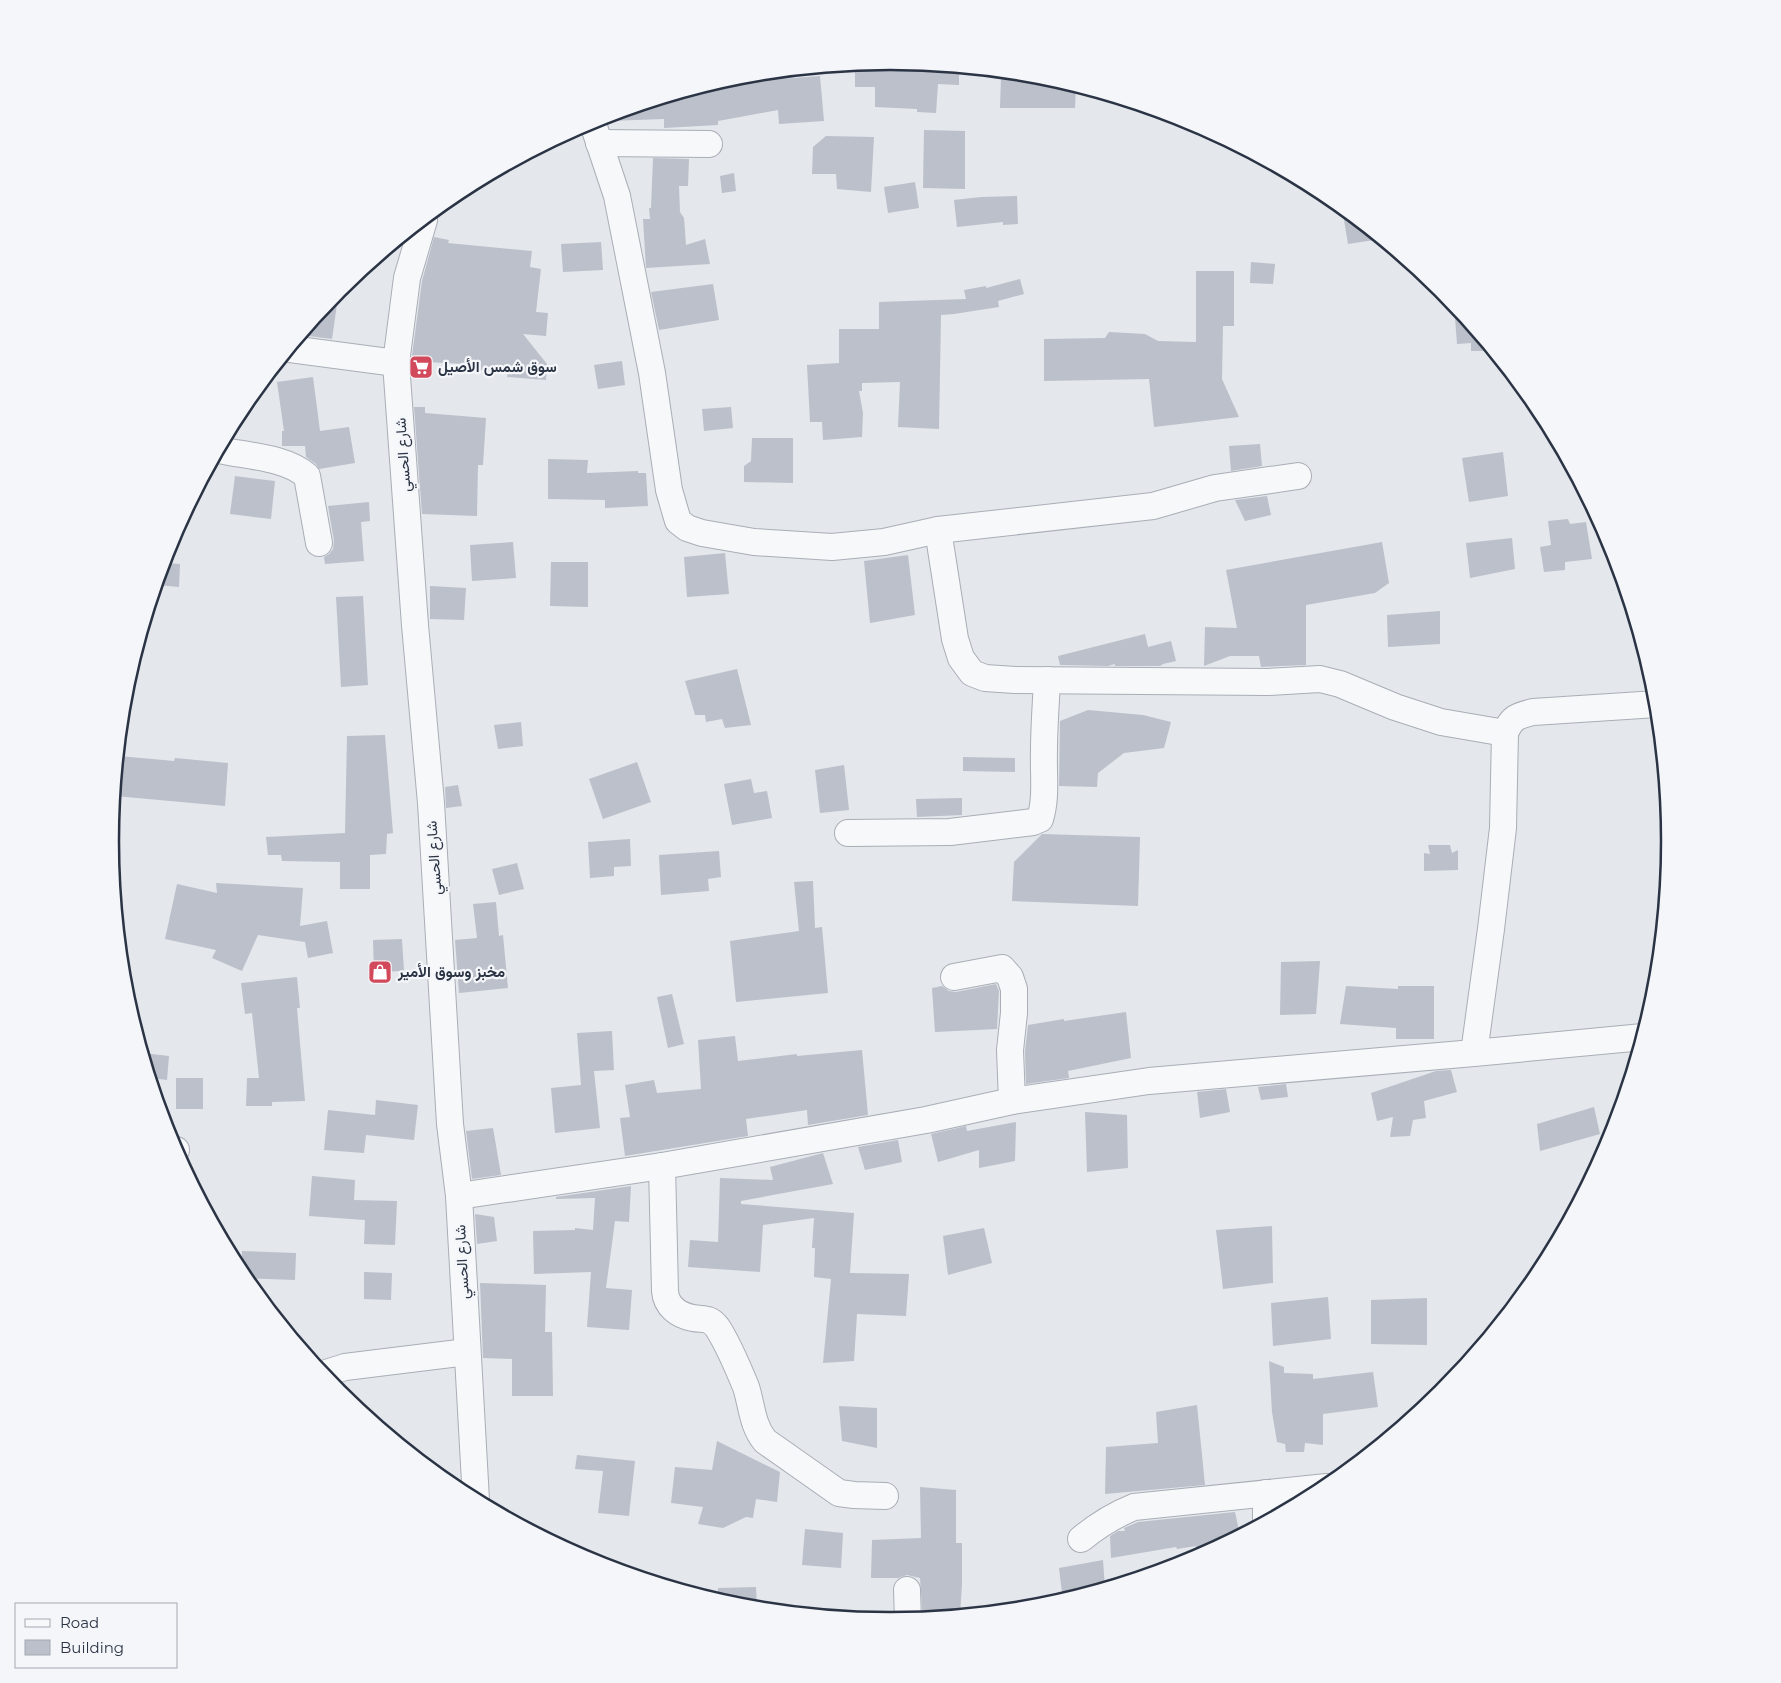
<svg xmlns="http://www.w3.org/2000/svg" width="1781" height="1683" font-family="Montserrat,Vazirmatn,sans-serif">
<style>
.building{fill:#bbc0ca}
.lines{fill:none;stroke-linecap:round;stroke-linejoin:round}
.minor-casing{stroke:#a9aeb7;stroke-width:28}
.minor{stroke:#f7f8fa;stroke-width:26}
.labels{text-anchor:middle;stroke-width:4.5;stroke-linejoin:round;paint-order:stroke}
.poi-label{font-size:15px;font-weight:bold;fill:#2b3445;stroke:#f4f6f9;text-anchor:start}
.street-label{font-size:15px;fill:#2b3445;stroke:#f4f6f9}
.rim{fill:none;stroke:#2b3445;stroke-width:2.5}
</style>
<rect width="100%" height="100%" fill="#e4e7ec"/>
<g class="building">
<path d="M 871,63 L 871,68 L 914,70 L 914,64 L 959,68 L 959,85 L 938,84 L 936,113 L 917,112 L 917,109 L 875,107 L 875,87 L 855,87 L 855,65 Z"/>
<path d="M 756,75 L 757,81 L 820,76 L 824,121 L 779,124 L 778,110 L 718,121 L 718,125 L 664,128 L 664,119 L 608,121 L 606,116 L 739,76 Z"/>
<path d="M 1001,76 L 1045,77 L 1076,86 L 1075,108 L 1000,108 Z"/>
<path d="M 924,130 L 965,131 L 965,189 L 923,188 Z"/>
<path d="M 826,136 L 874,137 L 871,192 L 837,189 L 836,174 L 812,174 L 813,147 Z"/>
<path d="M 653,158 L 689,159 L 688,186 L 679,186 L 680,212 L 684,218 L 686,245 L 705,239 L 710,264 L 646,268 L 643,219 L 650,219 L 649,208 L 651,208 Z"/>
<path d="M 734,173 L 736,191 L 722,193 L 720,176 Z"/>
<path d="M 915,182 L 919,208 L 888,213 L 884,187 Z"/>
<path d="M 1017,196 L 1018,224 L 1003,225 L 1003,222 L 957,227 L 954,200 L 981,197 Z"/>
<path d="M 1342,208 L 1363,225 L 1381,239 L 1348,244 Z"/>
<path d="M 434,237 L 449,240 L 448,243 L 532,251 L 530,267 L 541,269 L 536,312 L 548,313 L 546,336 L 523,334 L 547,364 L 546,380 L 507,377 L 508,372 L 464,369 L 464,364 L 427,362 L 426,376 L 412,375 L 411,363 L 422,281 Z"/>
<path d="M 601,242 L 603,270 L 563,272 L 561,244 Z"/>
<path d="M 1251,262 L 1275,264 L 1273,284 L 1250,283 Z"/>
<path d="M 1196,271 L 1234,271 L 1234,326 L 1223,326 L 1222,379 L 1239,417 L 1154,427 L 1149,379 L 1044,381 L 1044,339 L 1105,338 L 1109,332 L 1145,334 L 1158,341 L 1196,342 Z"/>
<path d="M 1020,279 L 1024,294 L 998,301 L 999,307 L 954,314 L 941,315 L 939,429 L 898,427 L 900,382 L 862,383 L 862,391 L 859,391 L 863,413 L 862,437 L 823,440 L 822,422 L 810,422 L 807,365 L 839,363 L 839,329 L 879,329 L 879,302 L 966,299 L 964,290 L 986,286 L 986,288 Z"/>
<path d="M 713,284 L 719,320 L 659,330 L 651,292 Z"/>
<path d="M 339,290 L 332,339 L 301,335 L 318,316 Z"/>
<path d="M 1454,304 L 1483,340 L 1492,351 L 1471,351 L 1471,343 L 1457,344 Z"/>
<path d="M 622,361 L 625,385 L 598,389 L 594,365 Z"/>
<path d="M 313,377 L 320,431 L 349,427 L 355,463 L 319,469 L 316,464 L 306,457 L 305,446 L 282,446 L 282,431 L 284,431 L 277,382 Z"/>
<path d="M 414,407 L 425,407 L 425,413 L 486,418 L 483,465 L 478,465 L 477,516 L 422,514 Z"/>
<path d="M 731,407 L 733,428 L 704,431 L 702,409 Z"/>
<path d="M 752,438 L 793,438 L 793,483 L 744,482 L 744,466 L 751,461 Z"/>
<path d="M 1260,444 L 1262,466 L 1231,471 L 1229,446 Z"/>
<path d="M 1503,452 L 1508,496 L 1469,502 L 1462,458 Z"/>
<path d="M 548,459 L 588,460 L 587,473 L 638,471 L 638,473 L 646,473 L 648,506 L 605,508 L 605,500 L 548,499 Z"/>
<path d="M 235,476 L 275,481 L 271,519 L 230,514 Z"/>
<path d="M 1267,496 L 1271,515 L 1245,521 L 1235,500 Z"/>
<path d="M 369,502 L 370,521 L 361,522 L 364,561 L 325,564 L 324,557 L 329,554 L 333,549 L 334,541 L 328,506 Z"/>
<path d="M 1568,519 L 1570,524 L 1586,522 L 1592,559 L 1565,562 L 1565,570 L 1544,572 L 1540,547 L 1551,545 L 1548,521 Z"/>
<path d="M 1512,538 L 1515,569 L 1470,578 L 1466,543 Z"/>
<path d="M 513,542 L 516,578 L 472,581 L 470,545 Z"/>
<path d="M 1382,542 L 1389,583 L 1375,593 L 1306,605 L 1306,665 L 1261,667 L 1259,656 L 1230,656 L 1204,666 L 1205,627 L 1237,628 L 1226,570 Z"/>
<path d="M 725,553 L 729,594 L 687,597 L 684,557 Z"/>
<path d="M 908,555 L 915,615 L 870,623 L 864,561 Z"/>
<path d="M 551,562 L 588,562 L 588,607 L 550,606 Z"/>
<path d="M 164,563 L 180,564 L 179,587 L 157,585 Z"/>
<path d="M 430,586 L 466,588 L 464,620 L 430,619 Z"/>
<path d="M 363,596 L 368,685 L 341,687 L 336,597 Z"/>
<path d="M 1440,611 L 1440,644 L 1388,647 L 1387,615 Z"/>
<path d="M 1145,634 L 1148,647 L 1171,641 L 1176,661 L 1163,664 L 1160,666 L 1115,666 L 1115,664 L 1108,666 L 1060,665 L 1058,656 Z"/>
<path d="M 737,669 L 751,725 L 725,728 L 722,719 L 706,722 L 705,715 L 695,715 L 685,681 Z"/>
<path d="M 1088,710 L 1143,715 L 1171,722 L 1164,748 L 1124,753 L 1098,773 L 1097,787 L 1059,786 L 1060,721 Z"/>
<path d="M 521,722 L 523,746 L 498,749 L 494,725 Z"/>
<path d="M 385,735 L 393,833 L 387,834 L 386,854 L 370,855 L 370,889 L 340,889 L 340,862 L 282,861 L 281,855 L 268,855 L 266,837 L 345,833 L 347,736 Z"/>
<path d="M 119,756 L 174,761 L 175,758 L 228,763 L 225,806 L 115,796 Z"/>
<path d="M 963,757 L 1015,758 L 1015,772 L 963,771 Z"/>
<path d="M 637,762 L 651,802 L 603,819 L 589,779 Z"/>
<path d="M 844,765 L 849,810 L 820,813 L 815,770 Z"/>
<path d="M 751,779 L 754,793 L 767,791 L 772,818 L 732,825 L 724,784 Z"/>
<path d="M 458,785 L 462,806 L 446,808 L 445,787 Z"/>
<path d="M 962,798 L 962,815 L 917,817 L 916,799 Z"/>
<path d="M 1042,834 L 1140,837 L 1138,906 L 1012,901 L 1014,862 Z"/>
<path d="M 630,839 L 631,866 L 614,867 L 614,876 L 590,878 L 588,842 Z"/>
<path d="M 1428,845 L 1450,845 L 1452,853 L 1458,850 L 1458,870 L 1424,871 L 1424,853 L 1430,854 Z"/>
<path d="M 719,851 L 721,877 L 708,879 L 709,891 L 661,895 L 659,855 Z"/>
<path d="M 517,863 L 524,889 L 499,895 L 492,869 Z"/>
<path d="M 813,881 L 815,928 L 822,927 L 828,993 L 736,1002 L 730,941 L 799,931 L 794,882 Z"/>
<path d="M 216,883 L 303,888 L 300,926 L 327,921 L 333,953 L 308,958 L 305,942 L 258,935 L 242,971 L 212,958 L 216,950 L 165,939 L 177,884 L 217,893 Z"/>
<path d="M 496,902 L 499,936 L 503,935 L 508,988 L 459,993 L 455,940 L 477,938 L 473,904 Z"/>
<path d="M 402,939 L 404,971 L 374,972 L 373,940 Z"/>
<path d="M 1320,961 L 1316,1014 L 1280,1015 L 1281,962 Z"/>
<path d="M 297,977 L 300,1008 L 297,1008 L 305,1101 L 272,1102 L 272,1106 L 246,1106 L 247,1078 L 259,1078 L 252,1013 L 245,1014 L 241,983 Z"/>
<path d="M 996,984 L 999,991 L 997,1029 L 935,1032 L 932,988 L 942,986 L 949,991 L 956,992 Z"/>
<path d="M 1346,986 L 1398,989 L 1398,986 L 1434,986 L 1434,1039 L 1396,1039 L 1396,1028 L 1340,1024 Z"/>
<path d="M 672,994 L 684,1044 L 668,1048 L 657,997 Z"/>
<path d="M 1126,1012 L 1131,1058 L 1068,1071 L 1069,1078 L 1026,1084 L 1025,1051 L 1028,1025 L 1064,1019 L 1064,1021 Z"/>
<path d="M 612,1031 L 614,1070 L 594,1071 L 600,1128 L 555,1133 L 551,1088 L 581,1085 L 577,1033 Z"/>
<path d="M 735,1036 L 738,1061 L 797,1054 L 797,1056 L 862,1050 L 868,1115 L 808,1125 L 807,1110 L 746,1119 L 748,1136 L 625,1156 L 620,1118 L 630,1117 L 625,1085 L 654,1080 L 657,1093 L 701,1089 L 698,1040 Z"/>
<path d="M 143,1053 L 169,1056 L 167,1080 L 151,1078 Z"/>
<path d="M 1451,1070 L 1457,1092 L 1424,1101 L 1426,1118 L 1413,1120 L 1410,1136 L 1390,1137 L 1393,1117 L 1377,1121 L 1371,1093 L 1436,1071 Z"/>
<rect x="176" y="1078" width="27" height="31"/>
<path d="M 1286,1084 L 1288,1097 L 1261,1100 L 1258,1087 Z"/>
<path d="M 1226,1089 L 1230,1112 L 1200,1118 L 1197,1092 Z"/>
<path d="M 376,1100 L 418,1105 L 414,1140 L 366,1135 L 364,1153 L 324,1150 L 328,1110 L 375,1115 Z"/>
<path d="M 1594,1107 L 1600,1134 L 1540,1151 L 1537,1124 Z"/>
<path d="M 1085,1112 L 1127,1115 L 1128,1168 L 1087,1172 Z"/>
<path d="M 1016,1122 L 1015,1161 L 979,1168 L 979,1150 L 938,1162 L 931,1134 L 966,1126 L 967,1131 Z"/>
<path d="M 493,1128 L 501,1175 L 472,1179 L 466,1131 Z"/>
<path d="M 898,1140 L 902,1162 L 865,1170 L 858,1147 Z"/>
<path d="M 823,1153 L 833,1184 L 741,1201 L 741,1204 L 854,1213 L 850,1273 L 909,1274 L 906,1316 L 857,1314 L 854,1361 L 823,1363 L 831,1279 L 814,1277 L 815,1248 L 812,1248 L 814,1218 L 763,1225 L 760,1272 L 688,1267 L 690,1240 L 718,1242 L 720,1178 L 773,1180 L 770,1167 Z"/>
<path d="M 312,1176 L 355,1180 L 354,1200 L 397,1201 L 395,1245 L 364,1244 L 365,1220 L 309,1216 Z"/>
<path d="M 631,1186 L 629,1222 L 615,1221 L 606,1288 L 632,1290 L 629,1330 L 587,1327 L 591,1272 L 534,1274 L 533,1231 L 575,1230 L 575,1228 L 593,1230 L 595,1198 L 556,1199 L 556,1197 Z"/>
<path d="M 475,1214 L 494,1217 L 497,1241 L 477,1244 Z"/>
<path d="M 1272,1226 L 1273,1283 L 1223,1289 L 1216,1230 Z"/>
<path d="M 984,1228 L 992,1263 L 948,1275 L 943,1236 Z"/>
<path d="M 242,1251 L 296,1253 L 295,1280 L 244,1278 L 241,1273 Z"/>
<path d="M 364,1272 L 392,1273 L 391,1300 L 364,1299 Z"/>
<path d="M 480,1283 L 546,1285 L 545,1332 L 552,1332 L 553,1396 L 512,1396 L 512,1359 L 483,1358 Z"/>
<path d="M 1328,1297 L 1331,1339 L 1273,1346 L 1271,1303 Z"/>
<path d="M 1427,1298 L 1427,1345 L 1371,1344 L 1371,1300 Z"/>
<path d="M 1269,1361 L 1284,1367 L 1284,1373 L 1313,1374 L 1313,1379 L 1373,1372 L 1378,1407 L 1323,1414 L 1323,1445 L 1305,1443 L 1304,1452 L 1286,1452 L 1285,1444 L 1277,1442 L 1272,1412 Z"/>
<path d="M 1197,1405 L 1205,1485 L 1105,1494 L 1106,1447 L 1158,1443 L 1156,1412 Z"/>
<path d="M 839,1406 L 877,1408 L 877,1448 L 842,1441 Z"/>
<path d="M 717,1441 L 780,1472 L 777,1502 L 756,1499 L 753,1518 L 746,1517 L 723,1528 L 698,1524 L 703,1507 L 671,1503 L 675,1467 L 712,1470 Z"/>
<path d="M 577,1455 L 635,1461 L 629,1516 L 598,1513 L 603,1471 L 575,1469 Z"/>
<path d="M 920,1487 L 956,1490 L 956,1543 L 962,1543 L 962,1584 L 960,1615 L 923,1619 L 920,1578 L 907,1575 L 898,1578 L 871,1578 L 872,1540 L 921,1538 Z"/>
<path d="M 1235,1512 L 1240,1535 L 1195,1559 L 1196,1546 L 1177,1549 L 1176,1547 L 1111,1558 L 1110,1536 L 1118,1531 L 1125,1531 L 1124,1528 L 1138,1522 Z"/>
<path d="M 805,1529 L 843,1533 L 841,1568 L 802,1565 Z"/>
<path d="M 1103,1560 L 1105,1588 L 1063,1601 L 1059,1568 Z"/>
<path d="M 756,1587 L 757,1609 L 738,1607 L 718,1601 L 718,1588 Z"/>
</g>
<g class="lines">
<g class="minor-casing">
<g id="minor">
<path d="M 592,121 L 617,196 L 652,373 L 669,490 L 678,521 L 687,528 L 702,533 L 754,542 L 832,547 L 884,542 L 938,530 L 1153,506 L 1215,488 L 1298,476"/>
<path d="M 599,143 L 709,144"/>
<path d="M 424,220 L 407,278 L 396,363 L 415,625 L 431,803 L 450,1124 L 459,1196 L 476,1500"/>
<path d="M 290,349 L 396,363"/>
<path d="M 219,450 C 246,456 286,457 307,476 L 319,543"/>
<path d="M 938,530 L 955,639 L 961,658 L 972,673 L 985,678 L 1015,680 L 1268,682 L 1320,679 L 1340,684 L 1395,707 L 1441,722 L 1505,733"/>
<path d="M 848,833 L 950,832 L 1033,822 L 1040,819 C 1047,797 1043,773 1044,750 C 1044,727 1046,703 1047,680"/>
<path d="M 954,977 L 1002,968 L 1010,977 L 1014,989 L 1014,1013 L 1010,1050 L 1012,1101"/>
<path d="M 1474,1053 L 1491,929 L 1503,828 L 1505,733 C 1512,717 1517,716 1533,712 L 1657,704"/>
<path d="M 175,1150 L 176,1150"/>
<path d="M 662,1166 L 665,1291 C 666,1306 678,1315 693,1318 C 704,1320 709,1317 717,1327 C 727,1342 739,1370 746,1387 C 752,1406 752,1425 765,1441 L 839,1493 L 854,1495 L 885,1496"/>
<path d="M 459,1196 L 662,1166 L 926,1120 L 1012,1101 L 1149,1081 L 1474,1053 L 1643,1037"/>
<path d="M 323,1374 L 345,1367 L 467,1352"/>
<path d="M 1266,1493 L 1266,1521"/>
<path d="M 1081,1539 C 1098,1525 1114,1515 1134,1507 L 1327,1487"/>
<path d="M 907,1590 L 908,1620"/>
</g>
</g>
<use href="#minor" class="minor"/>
</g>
<defs>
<g id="supermarket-square" transform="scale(1.25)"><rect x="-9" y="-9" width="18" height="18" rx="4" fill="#d1495b" stroke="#f4f6f9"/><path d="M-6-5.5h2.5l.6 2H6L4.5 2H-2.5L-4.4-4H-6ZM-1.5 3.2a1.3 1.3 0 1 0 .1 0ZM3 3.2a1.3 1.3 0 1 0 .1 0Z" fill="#fff"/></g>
<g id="shop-square" transform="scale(1.25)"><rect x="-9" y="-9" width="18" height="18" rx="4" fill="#d1495b" stroke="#f4f6f9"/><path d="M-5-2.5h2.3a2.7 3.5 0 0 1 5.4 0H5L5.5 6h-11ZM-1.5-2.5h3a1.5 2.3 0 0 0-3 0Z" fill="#fff"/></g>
</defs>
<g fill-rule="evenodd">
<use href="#supermarket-square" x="421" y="367"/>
<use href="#shop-square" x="380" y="972"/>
</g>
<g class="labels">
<g class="poi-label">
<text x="438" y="372">سوق شمس الأصيل</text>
<text x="398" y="977">مخبز وسوق الأمير</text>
</g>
<g class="street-label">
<text transform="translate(403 455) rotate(-94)" y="5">شارع الحسي</text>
<text transform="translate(434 858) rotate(-94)" y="5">شارع الحسي</text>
<text transform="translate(462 1262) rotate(-93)" y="5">شارع الحسي</text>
</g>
</g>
<path d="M0 0H1781V1683H0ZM119 841a771 771 0 1 1 1542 0a771 771 0 1 1-1542 0Z" fill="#f4f6f9" fill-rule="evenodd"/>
<path class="rim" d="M119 841a771 771 0 1 1 1542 0a771 771 0 1 1-1542 0Z"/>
<rect x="15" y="1603" width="162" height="65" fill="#f4f6f9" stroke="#a4a8b1"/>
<rect x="25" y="1619" width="25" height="8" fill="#f7f8fa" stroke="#a4a8b1"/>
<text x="60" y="1628" font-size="15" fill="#2b3445">Road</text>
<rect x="25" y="1640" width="25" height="15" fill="#bbc0ca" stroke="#a4a8b1"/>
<text x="60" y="1653" font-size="15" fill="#2b3445">Building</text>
</svg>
